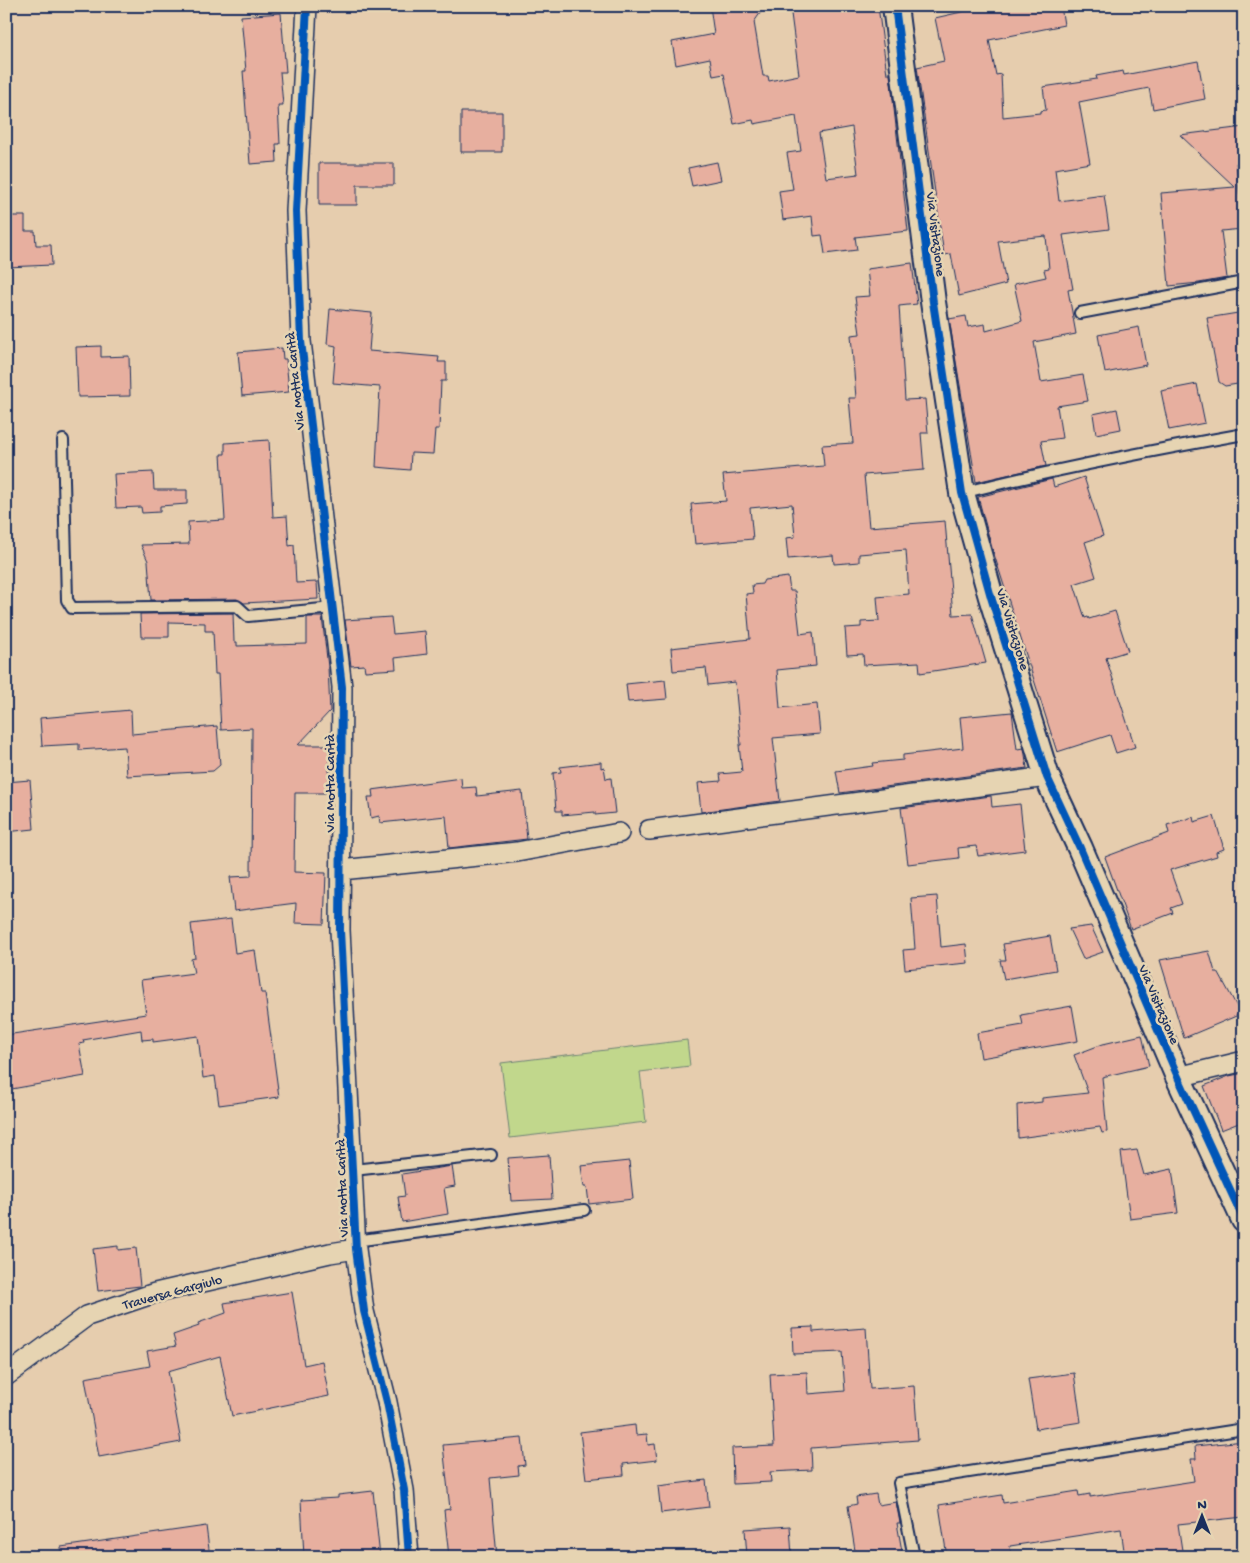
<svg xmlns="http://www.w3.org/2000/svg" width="1250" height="1563" viewBox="0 0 1250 1563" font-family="'Gochi Hand',sans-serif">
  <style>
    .pitch { fill: #c1d78c; stroke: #6e8375 }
    .building { fill: #e7af9f; stroke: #1b2f5e; fill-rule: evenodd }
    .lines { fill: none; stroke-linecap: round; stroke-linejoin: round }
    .service-casing { stroke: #1b2f5e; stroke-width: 14 }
    .minor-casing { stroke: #1b2f5e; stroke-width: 22 }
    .tertiary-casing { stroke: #1b2f5e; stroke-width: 28 }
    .service { stroke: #e6d4b2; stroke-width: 10 }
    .minor { stroke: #e6d4b2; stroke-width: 19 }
    .tertiary { stroke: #e6d4b2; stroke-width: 24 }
    .cycleway-casing { stroke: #e6d4b2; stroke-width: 11 }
    .cycleway { stroke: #0057b8; stroke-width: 8 }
    .labels { text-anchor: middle; stroke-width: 5; stroke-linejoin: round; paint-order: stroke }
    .street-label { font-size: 14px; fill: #1b2f5e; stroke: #e6d4b2 }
  </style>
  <rect width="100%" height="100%" fill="#e6cdae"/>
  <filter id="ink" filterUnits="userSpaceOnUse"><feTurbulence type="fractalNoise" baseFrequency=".02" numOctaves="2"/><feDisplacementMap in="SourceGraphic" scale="10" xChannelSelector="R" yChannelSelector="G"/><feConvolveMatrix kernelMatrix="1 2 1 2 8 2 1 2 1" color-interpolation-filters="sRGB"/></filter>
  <g filter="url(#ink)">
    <!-- pitch -->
    <path class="pitch" d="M687 1040 690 1066 640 1072 646 1122 510 1138 501 1063Z"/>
    <!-- building -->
    <path class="building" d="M710 6H765L754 22 763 76H768L769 81 799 75 790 6H878L887 74H890L908 231 855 237 857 250 825 254 822 235 814 236 812 216 783 220 779 191 793 189 787 153 801 151 796 116 754 124 753 120 734 124 724 74 713 76 710 58 676 65 672 42 714 34ZM852 127 858 174 826 178 819 133Z
      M988 6H1061L1064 25 989 40 996 75 1001 74 1003 117 1040 113V111L1046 110 1043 87 1097 79 1096 76 1123 71 1124 75 1198 61 1205 99 1153 109 1149 88 1079 102 1090 163 1055 169 1059 201 1104 195 1109 229 1063 235 1073 289 1068 290 1076 334 1034 342 1041 382 1083 375 1088 401 1057 406 1062 438 1041 441 1046 466 976 482 949 319 966 316 968 327 985 324 986 331 1022 321 1014 284 1046 277 1044 270 1049 269 1046 236 998 241 1006 284 959 296 951 254 944 255 917 67 944 61 935 18Z
      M281 13 286 72H280L283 105H278L280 144H276L277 162 250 164 243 71H246L241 16Z
      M461 112H502V152H461Z
      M1244 127V162L1236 163 1243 229 1221 231 1227 278 1199 283 1169 286 1161 193 1235 187 1180 135Z
      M717 162 721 180 692 186 688 168Z
      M319 163H394V185H357V205H319Z
      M7 216H25V231H35L36 245H51L52 265 6 267Z
      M912 263 917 304 899 306 905 400 925 399 928 433H921L924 470 864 475 869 527 945 521 953 615 972 614 986 663 920 673 919 662 864 665 863 654 847 655 845 628 861 627V622L879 621 877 597 909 594 906 550 859 554V562L834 564 833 555 788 559 786 538 795 537 792 504 750 508 753 539 695 544 691 504 726 501 723 475 824 466 822 445 853 443 849 398H856L851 335 860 334 855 297 870 296 867 269Z
      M330 309 372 313 369 351 439 357 438 362H446V381H441L439 429H435L433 454 411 453 410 470 376 467 380 387 333 383 336 346 327 344Z
      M1238 313 1244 345V383L1225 386 1219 382 1207 318Z
      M1139 327 1146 365 1105 373 1098 335Z
      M101 346V357L129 356 130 396 78 397 76 347Z
      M282 348 283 359H286L289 392 242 396 238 352Z
      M1197 384 1205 423 1169 430 1161 391Z
      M1117 409 1121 429 1096 434 1093 414Z
      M269 440 273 517 287 516 289 546 294 545 296 583 317 582 318 599 244 603 237 599 151 600 148 561 141 545 189 544 188 522 225 520 221 454H225V443Z
      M153 472 154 490H187V504L160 506V512L142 513 141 507 116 508 114 474Z
      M1084 477 1103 536 1085 542 1096 577 1074 584 1085 618 1088 617 1089 619 1115 611 1128 651 1106 658 1135 747 1116 753 1110 735 1057 752 992 548 978 497 1052 479 1054 487Z
      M788 577 790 591H795L800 634 813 632 816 666 777 670 780 708 817 704 820 734 773 738 780 801 701 812 698 783 721 781 720 774 742 772 739 745H741L735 682 708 685 706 668 673 671 671 648 750 639 746 594 753 593 752 585 762 584 764 580Z
      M233 613 234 642H237V646L307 644V617H322L328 667 330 711 298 745H329V793H295L294 872 326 873 324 924 295 923 296 903 234 911 230 877 251 876 252 728 221 730 218 674H215L213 631H205V623L169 622V637H141L140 614Z
      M391 617 393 634 425 631 427 654 395 658 396 669 365 671 364 665 351 666 345 620Z
      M665 680 667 699 628 702 626 684Z
      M131 710 132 734 217 726 220 765 213 771 127 776 125 747 79 750V744L42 746 40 718Z
      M1012 712 1017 749 1024 748 1027 768 840 793 836 771 873 766 872 763 903 760V755L963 748 960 717Z
      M601 762V768L604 767 606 779 611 778 615 813 595 815V812L562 815V811H556L553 773 561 772 560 767Z
      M461 778 462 788 476 787 477 796 522 791 527 839 449 848 446 816 380 823 379 816 371 818 368 797H373L372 790Z
      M30 780 34 829 6 832V782Z
      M991 796 992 807 1020 804 1025 850 978 856 976 846 958 848 959 858 908 864 901 808Z
      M1214 816 1224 849 1216 852 1217 856 1170 870 1182 904 1171 908 1173 913 1131 929 1105 857 1169 833 1167 825 1193 817 1194 822Z
      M937 896 941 947 966 944 968 963 905 969 903 950 915 949 911 898Z
      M231 919 235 953 255 950 261 993H265L279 1097 219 1105 215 1076 203 1078 198 1036 153 1042V1039L142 1040 141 1030 83 1040 84 1043 79 1044 85 1076 6 1090V1035L146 1014 141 980 194 973 191 959 195 958 191 924Z
      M1091 926 1103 952 1083 959 1069 929Z
      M1050 936 1056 970 1004 979 1000 960H1006L1003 944Z
      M1209 951 1215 972H1218L1241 1014 1184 1038 1160 960Z
      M1072 1006 1078 1041 981 1058 977 1033 1023 1025 1021 1015Z
      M1142 1035 1149 1066 1102 1077 1107 1132 1102 1133 1100 1127 1018 1138 1017 1105 1042 1102V1098L1088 1093 1074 1055 1103 1044Z
      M1244 1073V1121L1221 1130 1204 1086 1229 1076Z
      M1137 1150 1144 1175 1172 1169 1178 1213 1130 1219 1121 1152Z
      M549 1155 552 1199 511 1201 508 1158Z
      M629 1161 633 1199 589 1204 587 1187H584L581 1166Z
      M452 1166 455 1186 444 1188 448 1214 402 1222 398 1197 405 1196 402 1174Z
      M118 1246V1250L136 1248 140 1286 98 1291 93 1249Z
      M292 1292 304 1365 322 1361 329 1396 232 1416 220 1356 168 1371 181 1442 99 1457 85 1378 150 1366 147 1351 176 1346 173 1335 199 1326 198 1323 226 1313 224 1303Z
      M813 1327V1332L866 1328 870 1389 914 1386 918 1440 811 1448 812 1470 770 1472 771 1482 733 1484 732 1448 774 1446 770 1374 807 1372 808 1394 845 1391 842 1352 793 1354 792 1328Z
      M1074 1373 1081 1422 1036 1429 1028 1379Z
      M635 1425 636 1435 647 1434 648 1445 655 1444 657 1460 623 1464 624 1475 586 1479 580 1432Z
      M522 1438 525 1465 518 1466 519 1475 490 1478 497 1557H449L444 1510 450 1509 443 1445Z
      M1244 1441V1517L1178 1524 1183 1557H1125L1121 1529 1010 1546 1011 1557H947L939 1505 1002 1495 1003 1503 1078 1491 1079 1496 1090 1494V1497L1194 1481 1191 1459H1196L1195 1446Z
      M706 1480 709 1507 661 1513 658 1486Z
      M373 1491 380 1557H304L301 1500 338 1498V1495Z
      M876 1494 878 1505 896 1502 900 1523H897L903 1557H856L848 1506 857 1504 856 1497Z
      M206 1526 210 1557H62L61 1547Z
      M790 1526 792 1557H747L745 1529Z"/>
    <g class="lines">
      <!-- service casing -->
      <g class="service-casing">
        <path id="service" d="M1080 313 1244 282
          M63 440 67 600 72 608 237 606 248 616 333 608
          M962 493C1055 469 1149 451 1244 434
          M353 1170 491 1155
          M355 1241 584 1210
          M914 1557 899 1483 1244 1429"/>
      </g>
      <!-- minor casing -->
      <g class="minor-casing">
        <path id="minor" d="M307 6 296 211 301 341 342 687 340 930 356 1249 364 1311 387 1402 404 1490 409 1557
          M649 830 1047 777
          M341 870 517 852 619 833
          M1178 1077 1244 1061
          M6 1376 87 1316 155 1293 330 1253 356 1249"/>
      </g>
      <!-- tertiary casing -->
      <g class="tertiary-casing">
        <path id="tertiary" d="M895 6 933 302 962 493 991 597 1047 777 1080 848 1178 1077 1244 1220"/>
      </g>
      <!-- service -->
      <use href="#service" class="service"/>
      <!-- minor -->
      <use href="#minor" class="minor"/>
      <!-- tertiary -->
      <use href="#tertiary" class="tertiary"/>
      <!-- cycleway casing -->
      <g class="cycleway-casing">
        <path id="cycleway" d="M307 6 296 211 301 341 342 687 340 930 356 1249 364 1311 387 1402 404 1490 409 1557
          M895 6 933 302 962 493 991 597 1047 777 1080 848 1178 1077 1244 1220"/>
      </g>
      <!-- cycleway -->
      <use href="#cycleway" class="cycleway"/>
    </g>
  </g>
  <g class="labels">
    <!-- street labels -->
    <g class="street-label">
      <text transform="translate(937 234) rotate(83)" y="5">Via Visitazione</text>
      <text transform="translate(294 381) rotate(-96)" y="5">Via Motta Carità</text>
      <text transform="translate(1014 629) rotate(73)" y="5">Via Visitazione</text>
      <text transform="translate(329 783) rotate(-90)" y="5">Via Motta Carità</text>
      <text transform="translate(1160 1004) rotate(67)" y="5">Via Visitazione</text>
      <text transform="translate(341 1188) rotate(-92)" y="5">Via Motta Carità</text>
      <text transform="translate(172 1291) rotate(-15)" y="5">Traversa Gargiulo</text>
    </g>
  </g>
  <!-- margin -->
  <rect width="1250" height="1563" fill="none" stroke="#e6d4b2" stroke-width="25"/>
  <rect x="12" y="12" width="1225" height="1538" fill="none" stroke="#1b2f5e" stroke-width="2" filter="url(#ink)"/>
  <!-- north arrow -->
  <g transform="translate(1202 1516)" stroke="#e6d4b2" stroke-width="4" paint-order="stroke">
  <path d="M0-4L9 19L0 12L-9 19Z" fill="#1b2f5e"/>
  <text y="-8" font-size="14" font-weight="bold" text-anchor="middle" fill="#1b2f5e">N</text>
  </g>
</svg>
